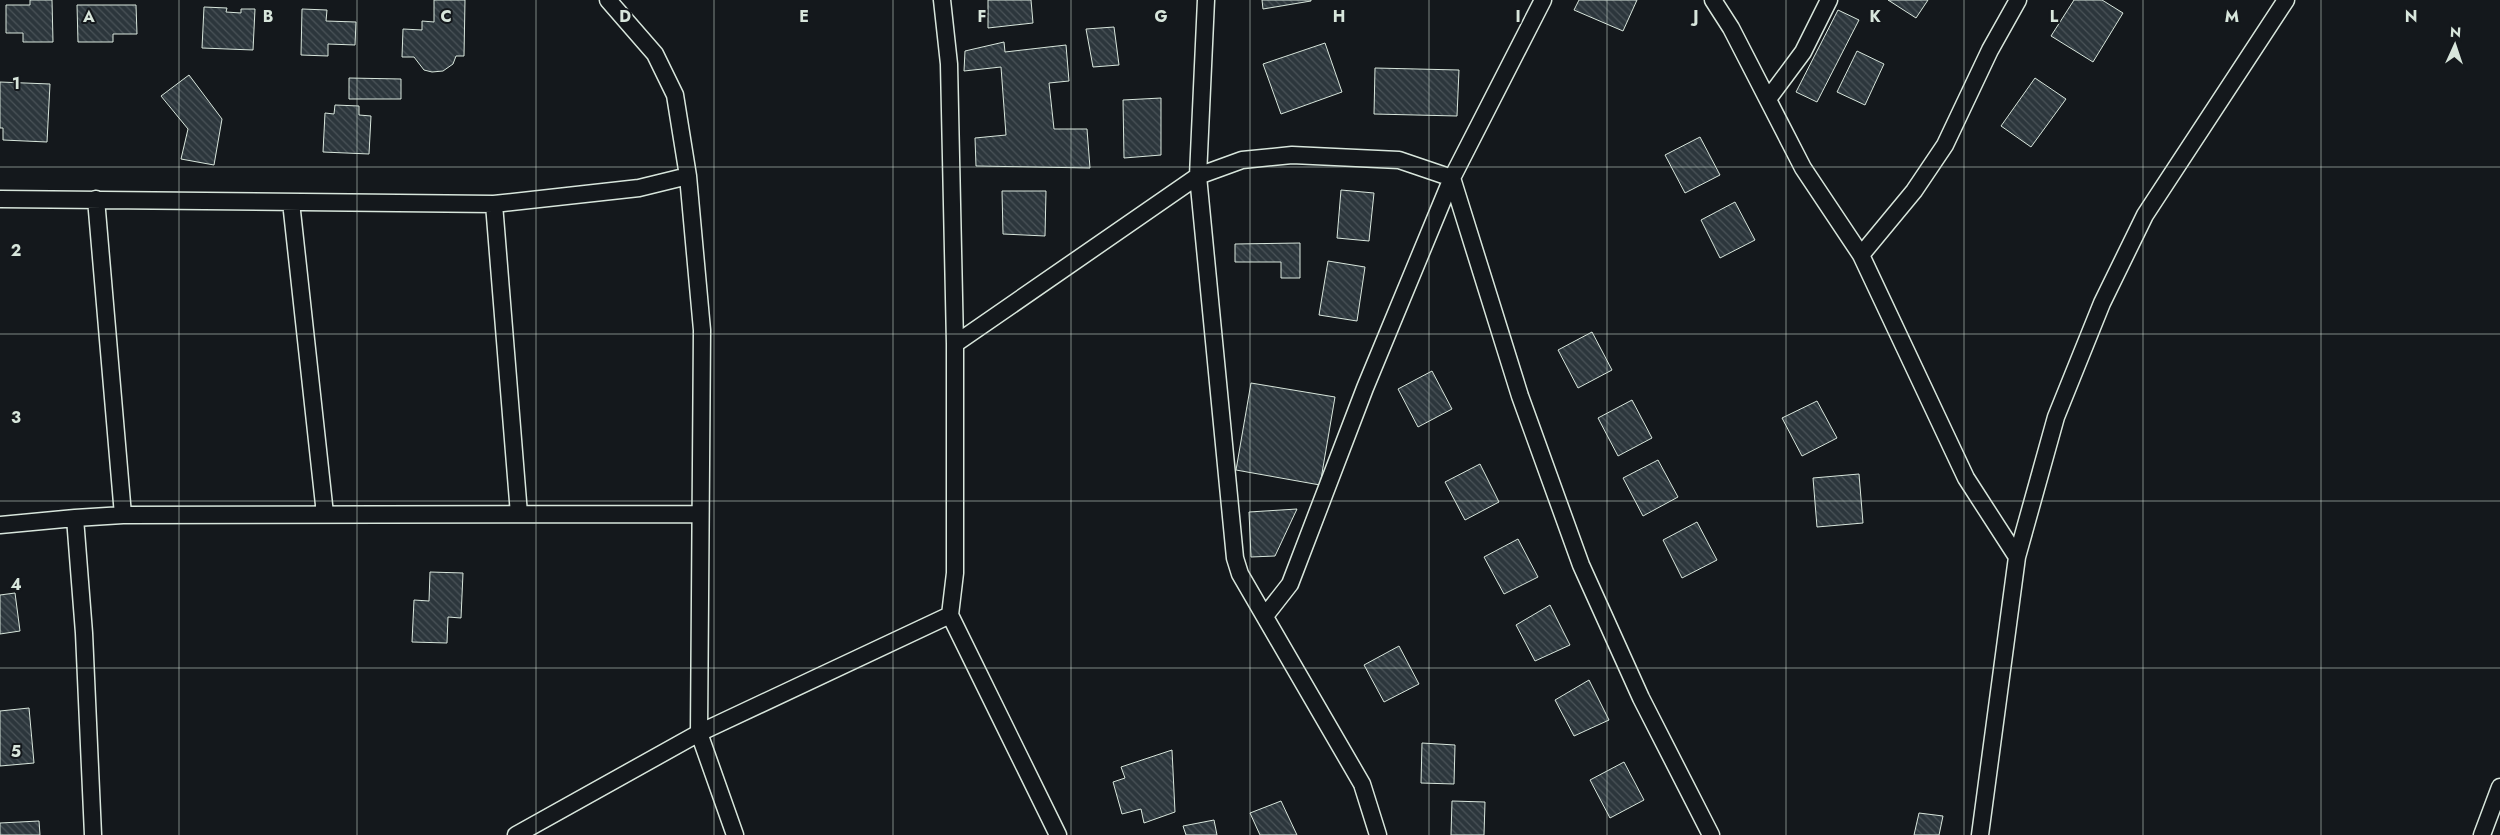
<svg xmlns="http://www.w3.org/2000/svg" width="2500" height="835" viewBox="0 0 2500 835" font-family="Jost,sans-serif">
  <style>
    .building { fill: url(#building-back-hatch); stroke: #d8e6dc }
    .lines { fill: none; stroke-linecap: round; stroke-linejoin: round }
    .street-casing { stroke: #d8e6dc; stroke-width: 19 }
    .street { stroke: #14181c; stroke-width: 16 }
    .grid { fill: none; stroke: #d8e6dc; stroke-width: 1; stroke-opacity: 0.55 }
    .grid-label { font-size: 16px; text-anchor: middle; font-weight: bold; fill: #d8e6dc; stroke: #14181c; stroke-width: 4; stroke-linejoin: round; paint-order: stroke }
  </style>
  <defs>
    <pattern id="building-back-hatch" width="6" height="6" patternUnits="userSpaceOnUse" patternTransform="scale(1.25)"><rect width="6" height="6" fill="#2c363c"/><path d="M-1 5l2 2M0 0l6 6M5-1l2 2" fill="none" stroke="#4a5358"/></pattern>
  </defs>
  <rect width="100%" height="100%" fill="#14181c"/>
  <!-- building -->
  <path class="building" d="M30 0H52L53 42H23V33H6V5H30Z
    M434 0H465L464 56H456L453 64 443 71 432 72 424 70 414 57H402L403 29 422 30V21L434 22Z
    M988 0H1031L1033 23 988 28Z
    M1262 0H1311V1L1263 9Z
    M1579 0H1637L1623 31 1574 10Z
    M1888 0H1928L1916 18Z
    M2074 0H2102L2123 13 2093 62 2051 36Z
    M77 5H136L137 34H113V42H78Z
    M204 7 227 8 226 12 241 13V9H255L253 50 202 48Z
    M302 9 327 10 326 21 356 22 355 45 328 44V56L301 55Z
    M1838 10 1859 20 1817 102 1796 92Z
    M1114 27 1119 65 1093 67 1086 29Z
    M1004 42 1005 52 1066 45 1069 81 1049 83 1054 129H1087L1090 168 976 166 975 138 1006 135 1001 67 964 71 965 51Z
    M1325 43 1342 92 1281 114 1263 64Z
    M1857 51 1884 64 1865 105 1837 92Z
    M1375 68 1459 70 1457 116 1374 114Z
    M189 75 222 119 214 165 181 159 188 129 161 96Z
    M349 78 401 79V99H349Z
    M2035 78 2066 99 2031 147 2001 126Z
    M0 82 50 84 47 142 3 140V128H0Z
    M1161 98V155L1124 158 1123 100Z
    M335 105 359 106V115L371 116 369 154 323 152 325 113 334 114Z
    M1700 137 1720 175 1685 193 1665 155Z
    M1341 190 1374 193 1369 241 1337 238Z
    M1002 191H1046L1045 236 1003 234Z
    M1735 202 1755 240 1720 258 1701 220Z
    M1300 243V278H1281V262H1235V244Z
    M1328 261 1365 267 1357 321 1319 315Z
    M1592 332 1612 370 1578 388 1558 350Z
    M1432 371 1452 409 1418 427 1398 389Z
    M1251 383 1335 397 1320 485 1236 470Z
    M1632 400 1652 438 1618 456 1598 418Z
    M1817 401 1837 438 1802 456 1782 418Z
    M1658 460 1678 497 1643 516 1623 478Z
    M1480 464 1499 502 1465 520 1445 482Z
    M1859 474 1863 523 1817 527 1813 478Z
    M1297 509 1275 556 1251 557 1249 512Z
    M1697 522 1717 560 1682 578 1663 540Z
    M1518 539 1538 577 1504 594 1484 557Z
    M430 572 463 573 461 618 448 617 447 643 412 642 414 600 429 601Z
    M15 593 20 631 0 634V595Z
    M1550 605 1570 645 1535 661 1516 625Z
    M1399 646 1419 684 1384 702 1364 665Z
    M1589 680 1609 720 1574 736 1555 700Z
    M29 708 34 763 0 766V711Z
    M1422 743 1455 745 1454 784 1421 783Z
    M1172 750 1175 812 1144 823 1141 809 1122 814 1113 782 1125 778 1121 767Z
    M1624 762 1644 800 1610 818 1590 780Z
    M1281 801 1297 835H1260L1250 813Z
    M1452 801 1485 802 1484 835H1451Z
    M1919 813 1943 816 1939 835H1914Z
    M1214 820 1217 835H1186L1183 826Z
    M39 821 40 835H0V823Z"/>
  <g class="lines">
    <!-- street casing -->
    <g class="street-casing">
      <path id="street" d="M608 0 655 54 675 95 688 176 702 330 699 733 735 835
        M1206 0 1198 176 1235 558 1240 574 1362 784 1378 835
        M1713 0 1731 28 1803 168 1861 255 1966 478 2017 557
        M1768 99 1803 52 1829 0
        M0 199 494 204 639 188 688 176
        M96 199 123 515
        M291 202 325 514
        M494 204 519 514
        M1861 255 1914 191 1945 145 1990 50 2018 0
        M955 344 1198 176 1242 160 1292 155 1399 160 1452 178 1520 396 1581 565 1641 698 1711 835
        M75 518 123 515 700 514
        M0 525 75 518 84 633 93 835
        M950 615 1058 835
        M1265 616 1290 584 1365 388 1452 178 1543 0
        M516 835 699 733 950 615 955 573V344L949 64 942 0
        M1980 835 2017 557 2056 417 2102 303 2145 215 2286 0
        M2482 835 2500 787"/>
    </g>
    <!-- street -->
    <use href="#street" class="street"/>
  </g>
  <!-- grid -->
  <path class="grid" d="M179 0V835M357 0V835M536 0V835M714 0V835M893 0V835M1071 0V835M1250 0V835M1429 0V835M1607 0V835M1786 0V835M1964 0V835M2143 0V835M2321 0V835M0 167H2500M0 334H2500M0 501H2500M0 668H2500"/>
  <g class="grid-label">
    <text x="89" y="22">A</text>
    <text x="268" y="22">B</text>
    <text x="446" y="22">C</text>
    <text x="625" y="22">D</text>
    <text x="804" y="22">E</text>
    <text x="982" y="22">F</text>
    <text x="1161" y="22">G</text>
    <text x="1339" y="22">H</text>
    <text x="1518" y="22">I</text>
    <text x="1696" y="22">J</text>
    <text x="1875" y="22">K</text>
    <text x="2054" y="22">L</text>
    <text x="2232" y="22">M</text>
    <text x="2411" y="22">N</text>
    <text x="16" y="89">1</text>
    <text x="16" y="256">2</text>
    <text x="16" y="423">3</text>
    <text x="16" y="590">4</text>
    <text x="16" y="757">5</text>
  </g>
  <!-- north arrow -->
  <g transform="translate(2455 45) rotate(3)" stroke="#14181c" stroke-width="4" paint-order="stroke">
  <path d="M0-4L9 19L0 12L-9 19Z" fill="#d8e6dc"/>
  <text y="-8" font-size="14" font-weight="bold" text-anchor="middle" fill="#d8e6dc">N</text>
  </g>
</svg>
